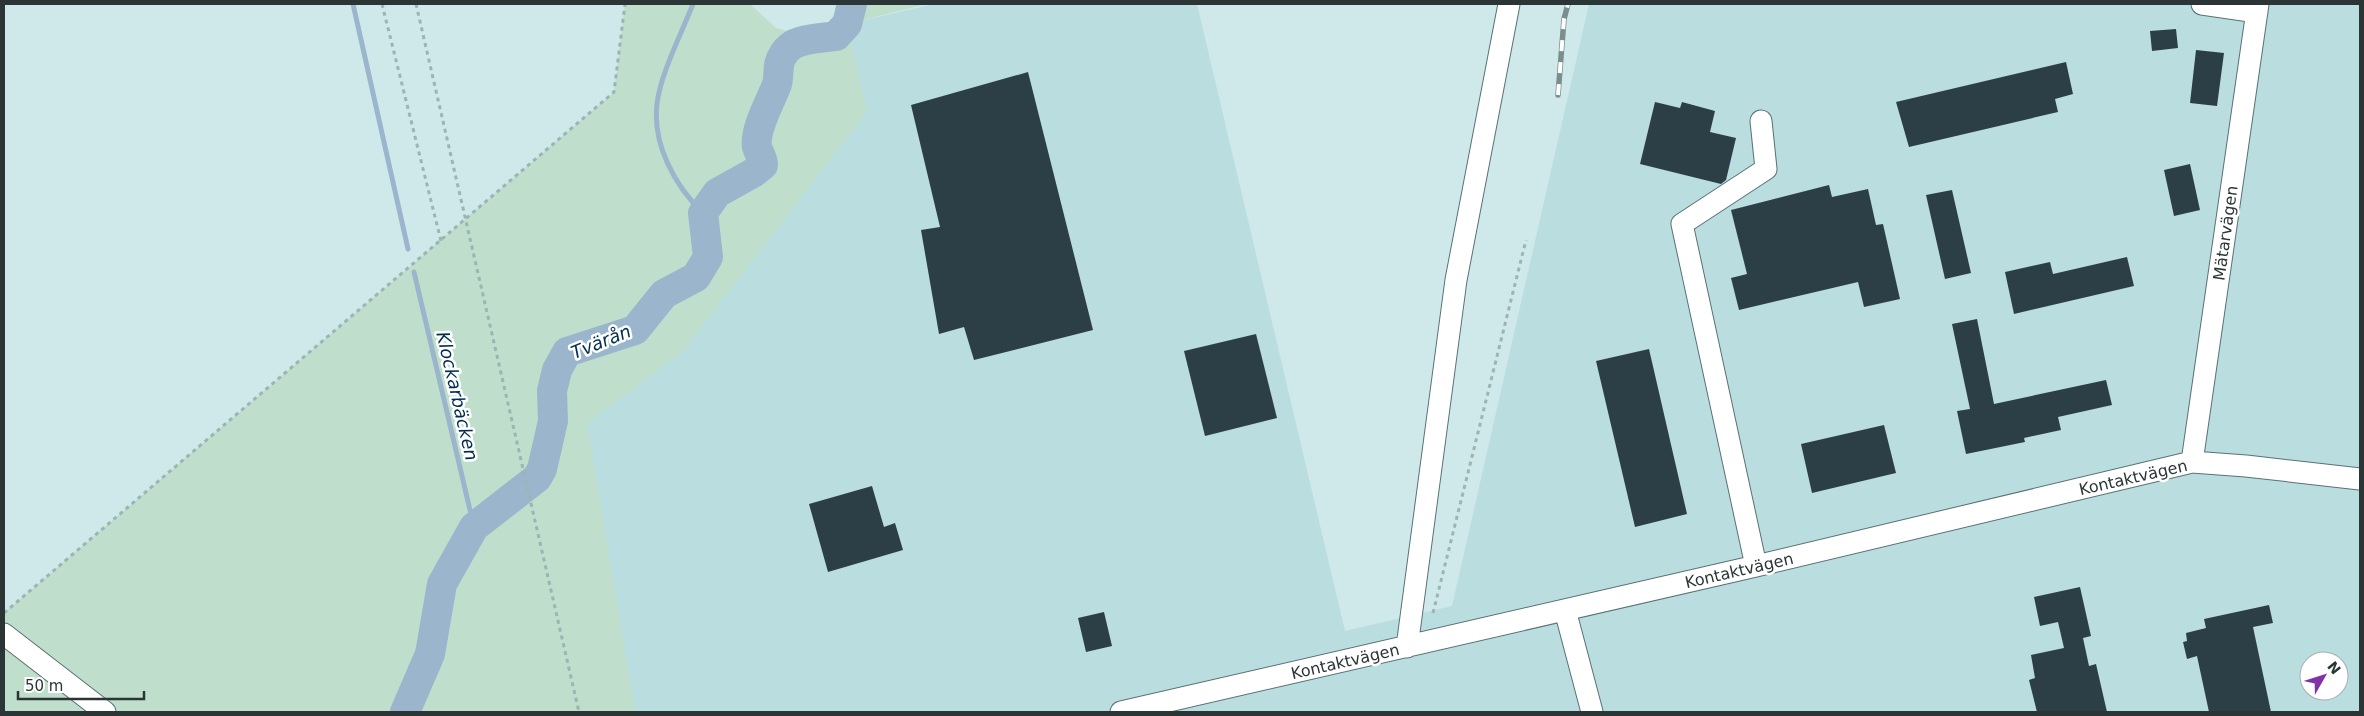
<svg xmlns="http://www.w3.org/2000/svg" width="2364" height="716" viewBox="0 0 2364 716" font-family="'DejaVu Sans',sans-serif">
  <style>
    .built { fill: #badde0; fill-rule: evenodd }
    .green { fill: #bfdfcc }
    .lines { fill: none; stroke-linecap: round; stroke-linejoin: round }
    .stream { stroke: #9bb5cd; stroke-width: 5 }
    .river { stroke: #9bb5cd; stroke-width: 30 }
    .building { fill: #2c3f46 }
    .minor-casing { stroke: #5a7174; stroke-width: 23 }
    .path { stroke: #9db3b4; stroke-width: 3; stroke-dasharray: 4 4; stroke-linecap: butt }
    .minor { stroke: #fff; stroke-width: 21 }
    .rail-casing { stroke: #7b8d8f; stroke-width: 5.5 }
    .rail { stroke: #fff; stroke-width: 4; stroke-dasharray: 11; stroke-linecap: butt }
    .labels { text-anchor: middle; stroke-width: 5; stroke-linejoin: round; paint-order: stroke }
    .street-label { font-size: 16px; fill: #2b3536; stroke: #fff }
    .water-label { font-size: 18px; font-style: italic; fill: #012d4e; stroke: #fff }
  </style>
  <rect width="100%" height="100%" fill="#cfe9eb"/>
  <!-- built -->
  <path class="built" d="M934 4H1197L1345 631 1452 606 1589 4H2360V712H634L586 424 847 24ZM2309 661H2339V691H2309Z"/>
  <!-- green -->
  <path class="green" d="M625 4H750L776 28 814 38 836 36 847 24 852 4H927L847 24 867 112 683 351 587 424 635 712H4V613L614 92Z"/>
  <g class="lines">
    <!-- stream -->
    <path class="stream" d="M353 4 408 249
      M693 4C682 32 660 75 657 104 652 144 675 186 703 213
      M414 272 474 527"/>
    <!-- river -->
    <path class="river" d="M405 712 430 654 442 584 474 527 537 478 542 469 553 421 552 391 557 370 567 352 635 330 664 294 696 277 708 257 703 213 717 193 753 173 763 165C763 158 759 154 757 147 754 129 771 101 777 84 780 74 776 65 783 55 785 51 791 46 794 44 806 38 823 38 836 36L847 24 852 4"/>
  </g>
  <!-- building -->
  <path class="building" d="M2176 29 2178 48 2152 51 2150 31Z
    M2196 50 2224 53 2217 106 2190 103Z
    M2066 62 2073 94 2055 99 2058 112 1909 147 1896 102Z
    M1028 72 1093 330 974 360 964 327 939 334 921 230 940 227 911 105Z
    M1655 102 1680 108 1682 102 1715 111 1710 132 1736 138 1726 180 1721 184 1640 164Z
    M2190 164 2200 210 2174 216 2164 170Z
    M1829 185 1832 197 1868 189 1876 225 1883 224 1900 299 1864 307 1858 282 1739 310 1731 278 1747 274 1731 210Z
    M1952 190 1971 273 1945 279 1926 195Z
    M2127 257 2134 286 2014 314 2005 272 2050 262 2053 274Z
    M1977 319 1994 404 2106 380 2112 405 2058 417 2061 430 2024 438 2025 442 1966 454 1957 411 1970 409 1952 324Z
    M1256 334 1277 418 1205 436 1184 351Z
    M1649 349 1687 514 1635 527 1596 361Z
    M1884 425 1896 473 1812 493 1801 444Z
    M872 486 884 527 895 523 903 550 828 572 809 504Z
    M2080 587 2091 636 2083 638 2089 666 2096 664 2107 712H2037L2029 680 2035 678 2031 655 2064 648 2058 622 2040 626 2034 597Z
    M2269 605 2273 623 2253 627 2271 712H2209L2197 656 2187 659 2183 642 2187 641 2186 633 2206 628 2204 619Z
    M1104 612 1112 646 1086 652 1078 618Z"/>
  <g class="lines">
    <!-- minor casing -->
    <g class="minor-casing">
      <path id="minor" d="M2202 4 2257 12
        M2192 462 2258 4
        M1756 566 1682 224 1766 169 1761 121
        M1565 610 1592 712
        M4 634 105 712
        M1407 647 1456 280 1509 4
        M1121 712 1756 566 2192 462 2246 466 2360 479"/>
    </g>
    <!-- path -->
    <path class="path" d="M382 4 441 241
      M416 4 579 712
      M4 613 614 92 625 4
      M1433 613 1526 240"/>
    <!-- minor -->
    <use href="#minor" class="minor"/>
    <!-- rail casing -->
    <g class="rail-casing">
      <path id="rail" d="M1558 95 1564 19 1568 4"/>
    </g>
    <!-- rail -->
    <use href="#rail" class="rail"/>
  </g>
  <g class="labels">
    <!-- street labels -->
    <g class="street-label">
      <text transform="translate(2225 233) rotate(-82)" y="6">Mätarvägen</text>
      <text transform="translate(2133 477) rotate(-13)" y="6">Kontaktvägen</text>
      <text transform="translate(1739 570) rotate(-13)" y="6">Kontaktvägen</text>
      <text transform="translate(1345 661) rotate(-13)" y="6">Kontaktvägen</text>
    </g>
    <!-- water labels -->
    <g class="water-label">
      <text transform="translate(601 342) rotate(-22)" y="6">Tvärån</text>
      <text transform="translate(457 396) rotate(77)" y="6">Klockarbäcken</text>
    </g>
  </g>
  <!-- border -->
  <rect width="2364" height="716" fill="none" stroke="#2b3536" stroke-width="10"/>
  <!-- north arrow -->
  <g transform="translate(2324 676) rotate(51)"><circle r="24" fill="#ffffff" stroke="#aaaeaf"/>
  <path d="M0-4L9 19L0 12L-9 19Z" fill="#8133a4"/>
  <text y="-8" font-size="14" font-weight="bold" text-anchor="middle" fill="#2b3536">N</text>
  </g>
  <!-- scale -->
  <path d="M18 691v8h126v-8" fill="none" stroke="#2b3536" stroke-width="2.5"/>
  <text x="25" y="691" font-size="15" fill="#2b3536" stroke="#ffffff" stroke-width="4" paint-order="stroke">50 m</text>
</svg>
